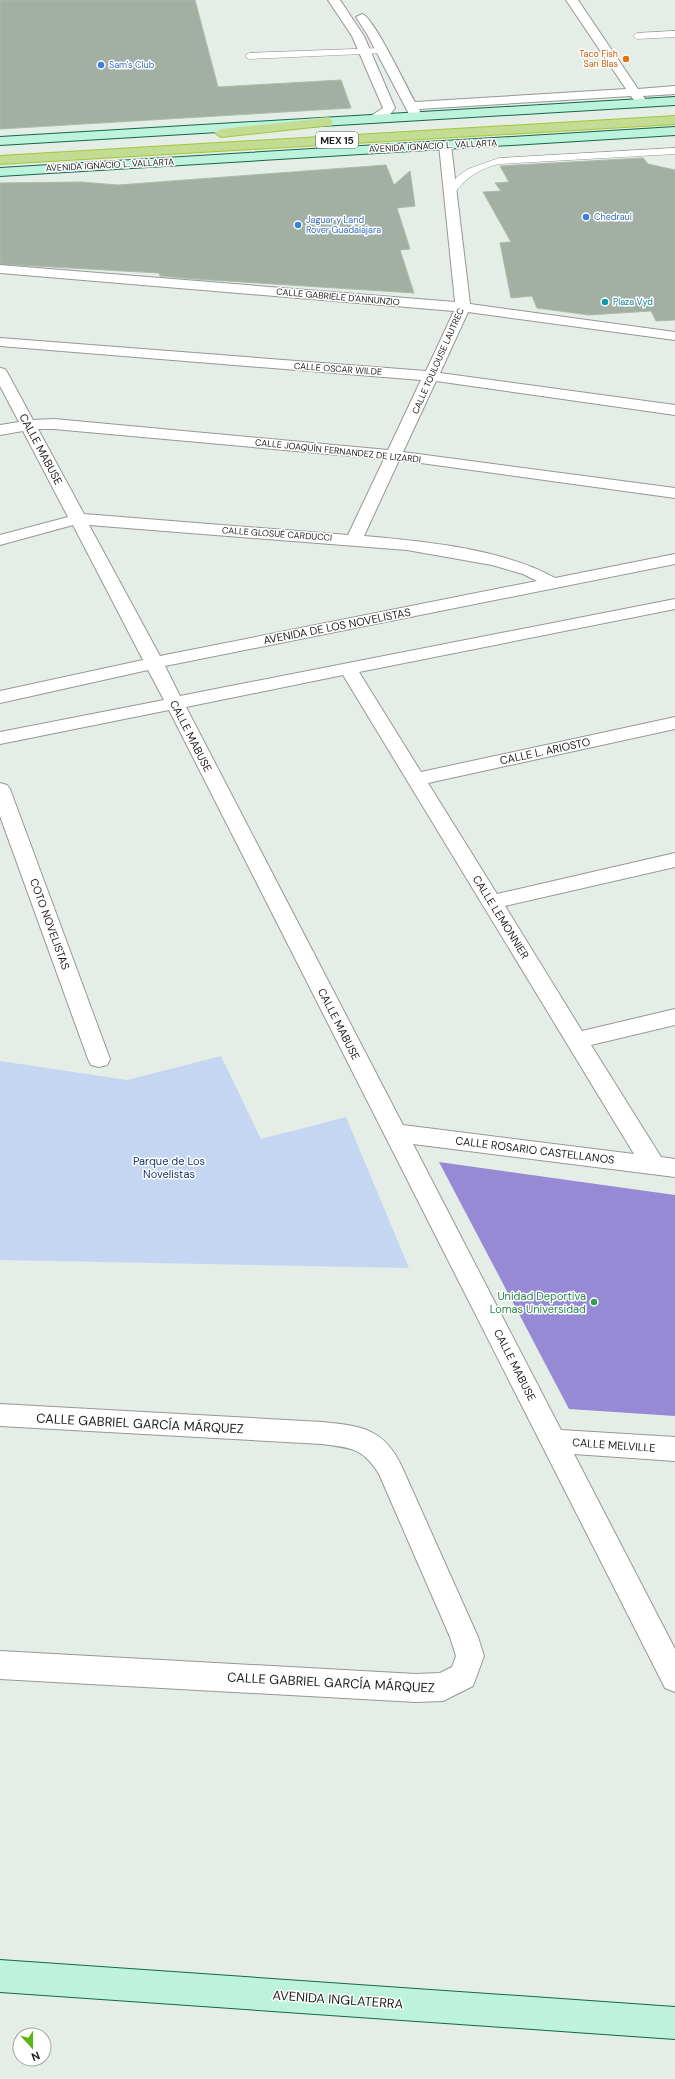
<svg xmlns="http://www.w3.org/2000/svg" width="675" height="2079" viewBox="0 0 675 2079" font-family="'DM Sans',sans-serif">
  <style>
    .park { fill: #c5d6f3 }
    .pitch { fill: #978ad4 }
    .building { fill: #a3afa3; stroke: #a8bda8 }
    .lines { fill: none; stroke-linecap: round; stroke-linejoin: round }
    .lane-casing { stroke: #979797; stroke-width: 1 }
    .street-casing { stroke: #979797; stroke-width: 2 }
    .secondary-casing { stroke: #11684a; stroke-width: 2 }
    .highway-casing { stroke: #a8c537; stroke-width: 2 }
    .lane { fill: #fff; fill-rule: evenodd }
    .street { fill: #fff; fill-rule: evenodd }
    .secondary { fill: #bdf2dd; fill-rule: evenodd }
    .highway { fill: #c2dc94; fill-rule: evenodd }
    .food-dot { fill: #e8710a; stroke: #fff; stroke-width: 1.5 }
    .shop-dot { fill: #3f7fe0; stroke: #fff; stroke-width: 1.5 }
    .culture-dot { fill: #0f9aa8; stroke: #fff; stroke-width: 1.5 }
    .leisure-dot { fill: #2e9e5b; stroke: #fff; stroke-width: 1.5 }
    .labels { text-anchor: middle; stroke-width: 3; stroke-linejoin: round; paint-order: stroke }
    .far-food-label { font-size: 9px; fill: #c56008; stroke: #fff; text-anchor: end }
    .far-shop-label { font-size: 9px; fill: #366cbe; stroke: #fff; text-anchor: start }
    .far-street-label { font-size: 9px; fill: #1d1d1d; stroke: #fff }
    .far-culture-label { font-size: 9px; fill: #0d838f; stroke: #fff; text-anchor: start }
    .shield { fill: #fff; stroke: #616161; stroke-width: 1 }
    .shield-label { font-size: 10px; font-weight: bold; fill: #1d1d1d }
    .street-label { font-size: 11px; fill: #1d1d1d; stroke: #fff }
    .park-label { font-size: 11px; fill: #17376f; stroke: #fff }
    .leisure-label { font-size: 11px; fill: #27864d; stroke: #fff; text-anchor: end }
    .near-street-label { font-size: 13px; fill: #1d1d1d; stroke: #fff }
  </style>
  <rect width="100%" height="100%" fill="#e4ede6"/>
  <!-- park -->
  <path class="park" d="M221 1056 261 1139 346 1117 409 1268 0 1260V1061L127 1080Z"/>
  <!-- pitch -->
  <path class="pitch" d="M439 1162 675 1195V1416L569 1409Z"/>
  <!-- building -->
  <path class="building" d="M0 0H195L218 87 341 80 351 108 0 129Z
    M643 158 648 164 675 170V320L656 321 651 311 589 315 537 308 532 296 511 298 500 243 511 242 483 192 501 191 495 183 509 182 500 166Z
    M386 165 394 185 410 171 415 206 397 208 410 249 400 250 414 293 195 279 160 276 159 273 0 264V183L81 182 118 185Z"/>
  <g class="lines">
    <!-- lane casing -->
    <g class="lane-casing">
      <path id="lane" d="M675 31V37L637 39 633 36 637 33Z
        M382 48 385 49V53L249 59 245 56 249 53Z
        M675 148V154L499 164C479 169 466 177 454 194H446L445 192 457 177 468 169 499 158Z"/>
    </g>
    <!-- street casing -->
    <g class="street-casing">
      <path id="street" d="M328 0H340L364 36 395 108 388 117 372 123 366 119 383 108 352 36Z
        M566 0H578L638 89 675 86V94L643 96 647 102 641 106 637 105 631 96 419 109 422 116 416 120 410 116 367 34 356 17 362 14C373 16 407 88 415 102L626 89Z
        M445 141 451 145 470 304 675 332V340L468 312 440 373 675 405V415L436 381 403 452 675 488V498L399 460 364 536C423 541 504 549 555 578L675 554V564L165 666 180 696 675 599V609L359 672 421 772 675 717V729L428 783 497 894 675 853V867L505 906 582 1031 675 1009V1025L591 1045 661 1157 675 1159V1177L413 1144 561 1430 675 1437V1461L574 1454 675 1649V1692L665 1688 169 710 0 744V732L164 700 148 670 0 703V691L143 660 73 525 0 545V535L68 517 23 431 0 435V425L19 422 0 386V368L5 369 7 372 33 420 54 419 388 450 421 380 0 346V338L426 371 454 311 0 273V265L455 302 439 145ZM38 429H54L384 459 348 535 84 514ZM89 525 407 550 492 565 523 574 537 581 160 656ZM343 675 634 1154 403 1125 186 707Z
        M0 783 7 785 10 789 110 1059 107 1065 99 1067 91 1065 88 1059 0 816Z
        M0 1404 322 1422C361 1426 384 1428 402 1467L478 1637 484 1656 473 1686 443 1701 416 1702 0 1679V1651L416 1674 440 1673 452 1667 456 1656 450 1637 379 1474C362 1447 351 1448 322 1444L0 1426Z"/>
    </g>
    <!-- secondary casing -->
    <g class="secondary-casing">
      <path id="secondary" d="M675 97V105L0 145V137Z
        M675 127V135L0 176V168Z
        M0 1960 675 2007V2039L0 1992Z"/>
    </g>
    <!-- highway casing -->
    <g class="highway-casing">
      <path id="highway" d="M675 116V124L0 164V156Z
        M327 118 331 119 333 122 331 125 221 137 215 133 221 129Z"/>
    </g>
    <!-- lane -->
    <use href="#lane" class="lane"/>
    <!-- street -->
    <use href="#street" class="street"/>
    <!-- secondary -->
    <use href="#secondary" class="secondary"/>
    <!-- highway -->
    <use href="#highway" class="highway"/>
  </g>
  <!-- markers -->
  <circle class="food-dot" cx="626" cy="59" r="4"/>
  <g class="shop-dot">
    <circle cx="101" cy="65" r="4"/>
    <circle cx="586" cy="217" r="4"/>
    <circle cx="298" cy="225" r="4"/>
  </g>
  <circle class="culture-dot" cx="605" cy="302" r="4"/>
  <circle class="leisure-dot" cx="594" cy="1302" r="4"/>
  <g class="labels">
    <!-- far-food labels -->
    <g class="far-food-label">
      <text x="618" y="57">Taco Fish<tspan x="618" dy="10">San Blas</tspan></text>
    </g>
    <!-- far-shop labels -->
    <g class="far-shop-label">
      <text x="109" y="68">Sam's Club</text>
      <text x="594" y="220">Chedraui</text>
      <text x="306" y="223">Jaguar y Land<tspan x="306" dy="10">Rover Guadalajara</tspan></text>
    </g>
    <!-- far-street labels -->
    <g class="far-street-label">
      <text transform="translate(433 146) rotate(-3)" y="3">AVENIDA IGNACIO L. VALLARTA</text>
      <text transform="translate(110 165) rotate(-3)" y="3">AVENIDA IGNACIO L. VALLARTA</text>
      <text transform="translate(338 297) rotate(5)" y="3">CALLE GABRIELE D'ANNUNZIO</text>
      <text transform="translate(438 361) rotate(-66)" y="3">CALLE TOULOUSE LAUTREC</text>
      <text transform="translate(338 369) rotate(4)" y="3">CALLE OSCAR WILDE</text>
      <text transform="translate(338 451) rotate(6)" y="3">CALLE JOAQUÍN FERNANDEZ DE LIZARDI</text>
      <text transform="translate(277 534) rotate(4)" y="3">CALLE GLOSUÉ CARDUCCI</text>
    </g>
    <!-- far-culture labels -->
    <g class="far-culture-label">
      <text x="613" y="305">Plaza Vyd</text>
    </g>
    <!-- shield labels -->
    <rect class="shield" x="316" y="132" width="42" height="16" rx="3"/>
    <g class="shield-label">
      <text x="337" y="144">MEX 15</text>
    </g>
    <!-- street labels -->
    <g class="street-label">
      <text transform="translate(41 449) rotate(62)" y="4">CALLE MABUSE</text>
      <text transform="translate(337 626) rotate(-11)" y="4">AVENIDA DE LOS NOVELISTAS</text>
      <text transform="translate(191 736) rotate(63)" y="4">CALLE MABUSE</text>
      <text transform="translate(545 751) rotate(-12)" y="4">CALLE L. ARIOSTO</text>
      <text transform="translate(501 917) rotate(58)" y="4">CALLE LEMONNIER</text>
      <text transform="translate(50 924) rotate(70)" y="4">COTO NOVELISTAS</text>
      <text transform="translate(339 1024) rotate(63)" y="4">CALLE MABUSE</text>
      <text transform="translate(535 1150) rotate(7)" y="4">CALLE ROSARIO CASTELLANOS</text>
      <text transform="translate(515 1365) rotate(63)" y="4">CALLE MABUSE</text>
      <text transform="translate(614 1445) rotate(4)" y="4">CALLE MELVILLE</text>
    </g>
    <!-- park labels -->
    <g class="park-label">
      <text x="169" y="1165">Parque de Los<tspan x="169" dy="13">Novelistas</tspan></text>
    </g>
    <!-- leisure labels -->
    <g class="leisure-label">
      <text x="586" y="1300">Unidad Deportiva<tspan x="586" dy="13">Lomas Universidad</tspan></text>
    </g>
    <!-- near-street labels -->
    <g class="near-street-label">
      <text transform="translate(140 1423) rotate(3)" y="5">CALLE GABRIEL GARCÍA MÁRQUEZ</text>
      <text transform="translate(331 1682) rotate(3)" y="5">CALLE GABRIEL GARCÍA MÁRQUEZ</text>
      <text transform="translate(338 1999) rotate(4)" y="5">AVENIDA INGLATERRA</text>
    </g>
  </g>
  <!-- north arrow -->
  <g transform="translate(32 2047) rotate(159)"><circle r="19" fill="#ffffff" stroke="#a5a5a5"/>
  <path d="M0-3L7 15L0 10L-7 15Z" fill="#5db516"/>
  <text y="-6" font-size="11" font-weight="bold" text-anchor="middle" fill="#1d1d1d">N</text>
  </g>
</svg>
